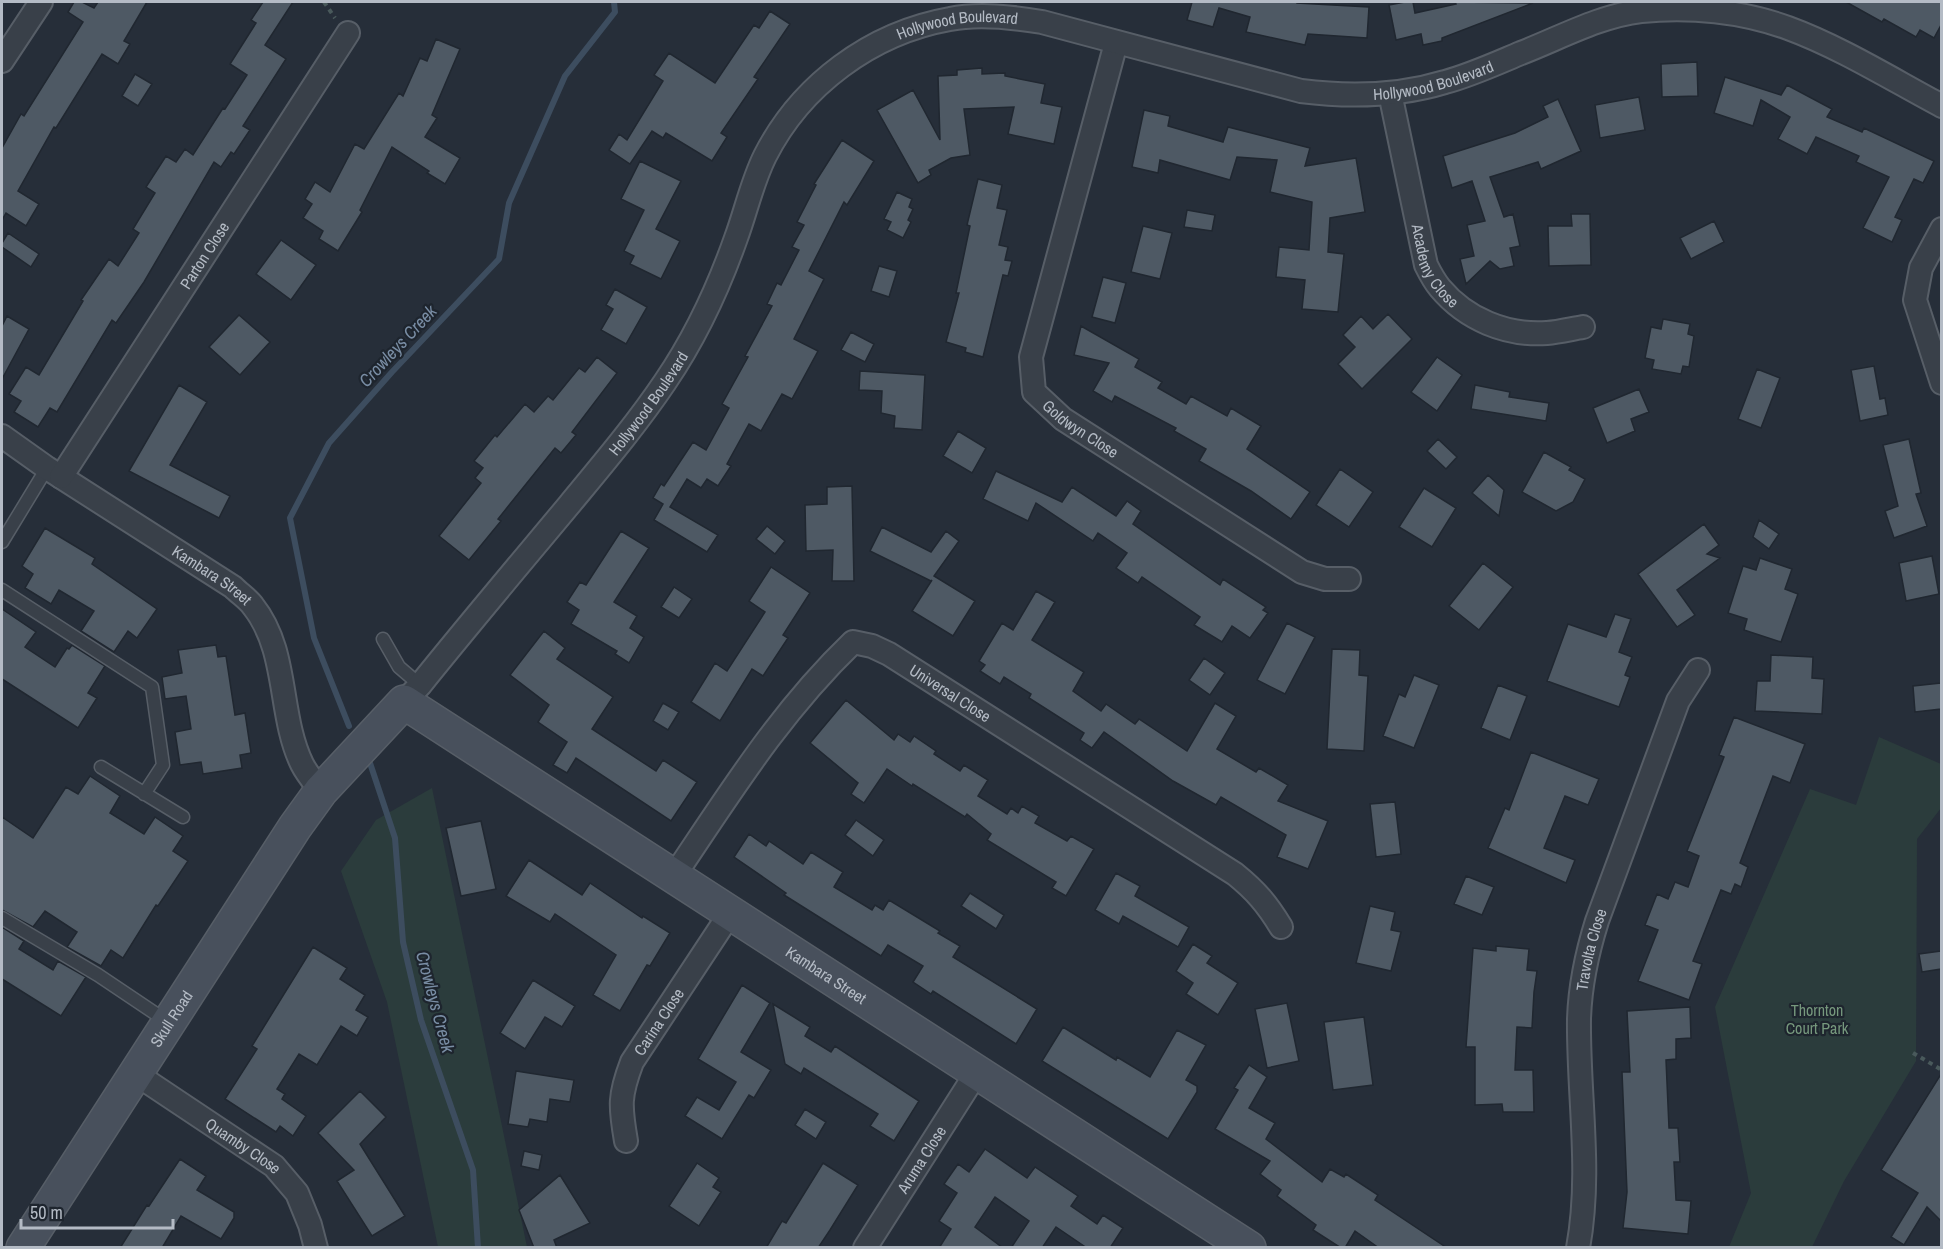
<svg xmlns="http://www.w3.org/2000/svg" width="1943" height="1249" viewBox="0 0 1943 1249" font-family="'Archivo Narrow',sans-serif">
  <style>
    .green { fill: #2b3c3c }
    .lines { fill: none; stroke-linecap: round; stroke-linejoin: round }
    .stream { stroke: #3d4d5f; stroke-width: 6 }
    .building { fill: #4e5964; stroke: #202730; stroke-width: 1.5 }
    .lane-casing { stroke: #575e67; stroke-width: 15 }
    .street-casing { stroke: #575e67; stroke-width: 26 }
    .secondary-casing { stroke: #575e67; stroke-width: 36 }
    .path { stroke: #49595b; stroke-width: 4; stroke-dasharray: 4.5 4.5; stroke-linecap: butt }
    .lane { stroke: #394049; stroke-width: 12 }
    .street { stroke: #394049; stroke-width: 22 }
    .secondary { stroke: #48505c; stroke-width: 33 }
    .labels { text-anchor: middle; stroke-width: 4.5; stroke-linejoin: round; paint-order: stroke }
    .street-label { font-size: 16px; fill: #b4bbc5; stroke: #1e252e }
    .park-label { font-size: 16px; fill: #76987d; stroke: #1e252e }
    .water-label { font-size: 18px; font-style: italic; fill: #798da4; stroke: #1e252e }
  </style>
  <rect width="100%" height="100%" fill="#262e39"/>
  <!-- green -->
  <path class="green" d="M1879 737 1941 764V808L1917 839 1916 1061 1844 1181 1812 1247H1729L1751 1193 1715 1007 1810 789 1856 805Z
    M432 788 527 1247H438L387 1002 341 871 376 820Z"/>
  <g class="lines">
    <!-- stream -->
    <path class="stream" d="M349 726 314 638 290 518 329 443 392 372 499 259 509 203 565 76 615 12 614 2
      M370 763 395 838 403 942 421 1020 473 1170 478 1248"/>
  </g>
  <!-- building -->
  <path class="building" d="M74 2H82L94 8 98 2H147L124 41 130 44 118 64 102 54 56 128 54 127 18 191 39 204 26 226 6 213 2 220V148L21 114 24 116 83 22 68 12Z
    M263 2H293L265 45 286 59 243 126 250 130 234 154 231 152 221 167 214 162 144 282 116 323 112 320 57 412 50 408 38 427 14 412 21 401 9 394 26 367 39 375 83 301 81 300 109 259 118 266 139 233 133 229 155 193 146 187 166 156 176 162 185 149 193 155 223 108 225 109 247 75 230 64 256 23 251 20Z
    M1192 2H1297V3L1369 7 1367 38 1308 34 1305 45 1246 32 1250 17 1219 8 1213 27 1187 20Z
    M1405 2H1413L1415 13 1456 4 1455 2 1533 3 1442 38V41L1423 45 1421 34 1396 40 1389 5Z
    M1846 2H1941V25L1934 38 1920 30 1916 37 1884 19 1882 22Z
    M770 11 790 24 754 77 758 79 721 133 727 137 712 161 666 133 663 138 652 131 630 164 609 150 619 134 627 140 663 81 654 75 669 53 715 83 754 25 759 28Z
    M436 39 460 49 432 115 437 118 425 137 460 158 445 184 427 173 429 171 392 147 360 210 362 212 338 251 319 239 323 231 303 218 312 204 305 199 315 182 330 192 355 144 364 149 399 93 403 96 420 58 427 61Z
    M1697 62 1698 96 1662 97 1661 64Z
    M982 68V74L1005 73V76L1045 84 1041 103 1062 107 1054 144 1008 134 1014 107 964 109 970 155 951 158 929 170 931 175 918 183 877 110 913 90 940 140 938 76 957 75V70Z
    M135 74 152 84 138 106 122 96Z
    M1725 77 1781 95 1787 85 1832 109 1827 117 1862 132 1864 128 1934 161 1923 183 1914 179 1895 217 1902 220 1892 242 1863 228 1889 177 1856 162 1859 156 1816 137 1807 154 1778 139 1790 117 1761 100 1753 126 1714 113Z
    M1639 97 1645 130 1600 138 1595 105Z
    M1558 99 1581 151 1541 169 1538 162 1490 177 1504 217 1513 214 1520 246 1510 248 1514 266 1500 269 1490 261 1466 284 1460 259 1474 256 1467 225 1485 221 1472 181 1452 188 1443 156 1515 133 1548 117 1543 106Z
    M1144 110 1170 116 1168 126 1223 142 1228 127 1310 148 1305 166 1356 158 1365 212 1330 218 1328 252 1344 254 1338 312 1302 309 1305 280 1276 277 1279 247 1309 250 1312 202 1270 192 1277 160 1237 157 1230 180 1160 160 1158 173 1132 167Z
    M842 140 874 161 847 205 844 202 809 271 824 279 794 339 818 351 792 399 782 394 761 431 749 424 727 464 731 466 718 486 707 479 701 488 687 479 670 507 718 535 707 552 654 520 663 504 653 498 661 484 664 486 693 442 706 450 729 408 722 404 748 357 745 356 772 306 767 304 777 283 781 285 799 250 792 247 804 225 797 222 816 185 814 184Z
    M640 161 681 181 656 229 680 241 661 279 630 264 634 256 624 251 644 210 621 199Z
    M978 179 1002 185 997 208 1007 210 999 245 1008 247 1005 260 1012 261 1008 276 1003 275 983 357 965 352 966 348 946 342 959 293H956L970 226 967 225Z
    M897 192 912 199 909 207 913 209 908 220 911 222 903 238 887 230 891 222 884 219Z
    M1187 210 1215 215 1212 231 1184 227Z
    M1571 214H1590L1591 265 1549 266 1548 226H1572Z
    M1714 221 1724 242 1691 259 1680 238Z
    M1143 226 1172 233 1160 279 1131 272Z
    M8 233 39 254 31 267 2 247V243Z
    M281 240 316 265 291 300 256 274Z
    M879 266 897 271 889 297 871 291Z
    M1103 277 1126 283 1115 323 1092 317Z
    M615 289 647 307 626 344 601 330 613 309 606 305Z
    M1388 314 1412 339 1362 389 1338 364 1355 347 1343 335 1361 316 1373 329Z
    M239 315 270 342 240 375 209 347Z
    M7 316 29 329 2 379V326Z
    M1663 319 1690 324 1688 334 1694 336 1689 367 1683 366 1681 374 1652 369 1654 360 1645 358 1651 327 1661 329Z
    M1081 326 1139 359 1135 367 1162 382 1158 388 1186 404 1191 396 1227 416 1231 408 1261 426 1247 449 1310 492 1291 519 1251 491 1199 461 1206 449 1174 431 1176 428 1115 396 1112 402 1093 391 1109 363 1074 355Z
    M851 332 874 344 865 362 841 350Z
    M597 357 617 373 572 432 576 435 561 453 555 448 498 519 501 521 469 560 439 536 481 483 475 478 483 468 474 461 495 435 497 437 525 404 534 412 548 396 553 400 579 368 585 372Z
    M1437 357 1462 375 1437 411 1411 392Z
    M1874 366 1880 399 1885 398 1888 415 1860 421 1851 370Z
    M1757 369 1780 378 1761 428 1738 419Z
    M860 371 925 375 922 430 894 428 895 416 881 413 882 391 859 390Z
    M179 385 207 402 170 465 230 496 219 518 129 471Z
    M1475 385 1510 392 1509 397 1549 403 1546 421 1471 409Z
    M1639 389 1649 412 1631 419 1635 431 1607 443 1593 408Z
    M958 431 986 448 972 473 943 456Z
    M1438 439 1457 457 1446 469 1427 451Z
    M1909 439 1921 493 1916 494 1927 526 1894 538 1885 511 1898 506 1883 445Z
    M1544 452 1571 467 1569 470 1585 479 1573 502 1556 511 1522 492Z
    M1340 469 1373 492 1349 527 1316 505Z
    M996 471 1062 502 1072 487 1116 516 1127 501 1141 511 1133 524 1220 585 1223 579 1266 607 1263 610 1268 613 1250 638 1232 626 1222 642 1194 625 1200 617 1142 577 1138 583 1116 568 1127 553 1098 533 1093 541 1036 503 1028 521 983 499Z
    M1488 475 1504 490 1499 516 1472 493Z
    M852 486 854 581H832L833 550 806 551 805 505 827 504V487Z
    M1424 488 1456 508 1432 547 1399 527Z
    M1759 520 1779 534 1769 549 1753 537Z
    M1704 524 1719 545 1707 554 1720 558 1677 590 1695 615 1677 627 1638 574Z
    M767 526 785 541 775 554 756 539Z
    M882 527 931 552 946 531 959 541 934 576 975 601 953 636 912 611 932 580 931 581 870 551Z
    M45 528 95 558 92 564 157 609 137 638 128 631 114 652 81 631 94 611 59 590 51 604 25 588 33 574 22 566Z
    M621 531 649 548 614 602 637 616 630 628 644 637 629 663 615 654 617 651 571 624 579 610 567 602 580 582 586 585Z
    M1932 556 1939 594 1906 601 1899 563Z
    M1760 558 1792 569 1785 589 1798 594 1781 642 1744 630 1747 619 1728 613 1743 566 1756 570Z
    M1483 563 1513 587 1479 630 1449 606Z
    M771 567 810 593 783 635 788 638 763 676 752 669 720 721 691 702 715 663 727 671 765 612 749 601Z
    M674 587 692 599 679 618 661 607Z
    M1036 591 1055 602 1032 640 1084 672 1073 691 1101 711 1106 704 1135 724 1139 719 1187 751 1215 703 1236 716 1217 749 1256 772 1259 768 1288 785 1278 801 1328 821 1308 869 1277 857 1286 835 1221 797 1216 805 1173 781 1104 732 1092 748 1080 740 1084 733 1029 698 1031 694 1004 677 1000 684 980 671 985 665 979 661 1002 623 1013 630Z
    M2 609 36 632 25 647 55 667 67 648 69 649 72 645 105 666 88 693 97 698 78 728 2 679Z
    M1615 614 1631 619 1619 652 1632 657 1625 675 1630 677 1619 707 1547 681 1568 624 1606 637Z
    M1287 623 1315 637 1285 694 1257 680Z
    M544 631 565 648 557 659 613 697 592 729 656 771 663 760 697 782 671 821 576 758 567 773 553 765 567 742 538 722 549 705 510 675Z
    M216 645 218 657 226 656 235 715 245 713 251 753 240 755 242 768 203 774 201 762 180 765 175 732 191 729 186 696 165 699 162 677 182 673 178 650Z
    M1332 649 1360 650 1359 675 1368 676 1364 751 1327 749Z
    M1771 655 1813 657 1812 678 1824 679 1822 714 1755 711 1757 681H1770Z
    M1204 658 1225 673 1210 695 1189 680Z
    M1414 675 1439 685 1414 748 1383 736 1399 694 1405 697Z
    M1941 683V709L1915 712 1913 686Z
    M1498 685 1527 696 1510 740 1481 728Z
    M846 700 894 740 898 734 910 742 914 736 936 751 934 754 960 771 964 765 988 780 978 796 1007 814 1011 808 1018 813 1022 806 1039 816 1035 823 1067 841 1071 836 1094 849 1066 896 1052 888 1056 882 987 840 991 834 967 814 965 817 913 784 912 786 887 769 864 803 851 794 858 783 810 743Z
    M663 703 679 712 668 730 653 721Z
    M1734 717 1805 744 1790 783 1773 776 1740 863 1748 867 1741 887 1735 884 1731 894 1721 890 1693 961 1702 964 1689 1000 1638 981 1658 930 1645 925 1657 894 1668 899 1675 882 1688 887 1699 856 1687 851 1724 757 1719 755Z
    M1531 752 1599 779 1588 805 1565 796 1544 848 1575 860 1566 883 1488 848 1505 808 1509 810Z
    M90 776 120 796 110 813 144 834 155 817 183 836 173 851 188 861 158 906 156 905 123 958 111 950 101 966 67 947 77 932 45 911 33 927 2 910V817L33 838 66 787 78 794Z
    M1395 802 1401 854 1376 857 1370 804Z
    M856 820 884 840 873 856 845 835Z
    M481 821 496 889 461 896 446 828Z
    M749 834 766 846 769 841 803 864 811 852 843 872 834 887 872 910 875 905 883 910 889 900 940 931 938 933 960 946 953 957 1037 1009 1016 1044 933 991 931 994 913 982 923 966 888 945 881 956 784 895 786 893 734 857Z
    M529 860 582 895 590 883 642 918 643 916 670 933 650 966 647 965 620 1011 593 995 616 955 555 914 550 922 506 896Z
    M1116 873 1140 886 1135 896 1189 927 1178 947 1123 916 1119 924 1095 910Z
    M1466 876 1494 887 1482 915 1454 904Z
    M970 893 1004 915 996 929 961 906Z
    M1370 906 1395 912 1391 930 1401 932 1391 971 1356 963Z
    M2 927 24 941 19 949 53 970 58 961 86 977 61 1016 2 979Z
    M1193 944 1212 956 1207 963 1238 983 1218 1015 1186 994 1193 983 1176 971Z
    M1496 946 1529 949 1527 970 1537 971 1534 992 1532 1028 1517 1027 1515 1070H1533L1534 1112H1503L1502 1104 1475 1105V1047H1466L1473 948 1496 951Z
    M313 947 347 968 340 979 365 995 356 1010 368 1017 357 1036 341 1026 317 1065 299 1054 277 1089 285 1094 282 1099 306 1116 293 1136 280 1126 276 1132 225 1099 257 1049 252 1046Z
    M1941 951V969L1922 972 1919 954Z
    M533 980 575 1006 562 1027 545 1017 525 1049 500 1033Z
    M742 985 770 1003 741 1052 771 1070 754 1098 749 1095 722 1139 685 1116 697 1097 719 1110 736 1082 698 1059Z
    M1287 1003 1299 1061 1267 1068 1255 1009Z
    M773 1004 810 1027 805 1036 831 1052 835 1046 919 1101 894 1141 870 1126 878 1114 804 1068 801 1074 785 1064Z
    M1690 1007 1691 1038 1676 1039V1059L1666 1060 1669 1128H1678L1680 1162H1674L1676 1200 1691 1201 1688 1234 1623 1228 1627 1192 1622 1072H1630L1627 1011Z
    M1364 1017 1373 1085 1333 1090 1324 1022Z
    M1063 1027 1116 1060 1117 1057 1150 1077 1177 1030 1206 1045 1186 1080 1197 1086V1092L1168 1139 1042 1061Z
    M1249 1065 1267 1077 1249 1108 1275 1123 1266 1139 1322 1182 1330 1169 1344 1177 1346 1174 1378 1195 1375 1200 1447 1248H1379L1355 1231 1345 1248H1341L1313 1230 1316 1225 1277 1196 1281 1190 1260 1174 1270 1161 1215 1129 1238 1090 1234 1088Z
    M516 1071 574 1080 570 1102 550 1099 547 1122 530 1119 528 1127 508 1124Z
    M1941 1074V1221L1927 1207 1904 1245 1891 1237 1918 1193 1881 1170Z
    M360 1091 386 1117 360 1144 405 1216 372 1236 337 1181 354 1170 318 1133Z
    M805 1109 826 1122 816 1139 795 1125Z
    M985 1149 1027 1178 1035 1167 1078 1196 1071 1206 1097 1224 1103 1215 1123 1228 1110 1248H1087L1056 1227 1042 1248H1011L1029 1221 995 1197 975 1227 1003 1248H939L951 1229 939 1221 957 1193 944 1184 958 1164 969 1172Z
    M524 1151 542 1155 539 1170 521 1166Z
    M180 1159 206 1176 197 1190 234 1212V1218L221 1239 181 1216 162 1248H120L147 1205 149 1206Z
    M697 1163 719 1178 713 1187 721 1192 699 1226 669 1206Z
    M823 1163 858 1185 830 1230 818 1248H766L782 1221 786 1223Z
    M560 1175 590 1223 554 1240 557 1248H534L519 1210Z"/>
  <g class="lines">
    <!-- lane casing -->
    <g class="lane-casing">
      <path id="lane" d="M2 542 47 468
        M2 590 152 687 163 765 144 794
        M383 639 399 667 420 685
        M101 767 183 817
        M2 918 98 975 168 1022"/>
    </g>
    <!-- street casing -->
    <g class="street-casing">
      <g id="street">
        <path id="s1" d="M1116 43 1031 357 1034 392 1063 419 1302 572 1325 579H1349"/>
        <path d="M2 61 41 2"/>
        <path id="s2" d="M1390 93 1426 265C1430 273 1435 282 1440 288 1466 319 1506 336 1547 333 1559 332 1571 329 1583 327"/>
        <path d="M1942 229 1921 268 1915 300 1942 383"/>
        <path id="s3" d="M2 436 47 468 233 587C240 594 248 599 253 606 289 651 278 715 302 764 307 774 314 782 321 791"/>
        <path id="s4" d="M61 477 348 33"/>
        <path id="s5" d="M404 702 420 685C469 624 519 565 569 505 602 465 636 425 665 382 695 338 718 289 736 238 746 211 752 182 765 156 801 85 871 33 950 19 979 13 1012 17 1042 22L1301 91C1348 97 1399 96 1445 82 1471 75 1497 63 1521 53 1560 38 1599 16 1641 11 1689 6 1742 11 1788 28 1840 47 1893 80 1942 106"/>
        <path id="s6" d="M674 876C730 793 780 712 853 642L872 646 889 654 1235 874C1256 891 1267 904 1281 927"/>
        <path id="s7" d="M136 1074 274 1166 297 1193 310 1225 316 1248"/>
        <path id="s8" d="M626 1141C620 1106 619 1096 632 1062L731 912"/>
        <path id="s9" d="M865 1248 977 1072"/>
        <path id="s10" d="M1578 1248C1592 1172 1578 1095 1579 1019 1580 986 1587 953 1597 921L1678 701 1698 670"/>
      </g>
    </g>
    <!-- secondary casing -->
    <g class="secondary-casing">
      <g id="secondary">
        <path id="s11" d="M23 1248 295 827 321 791 404 702 1249 1248"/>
      </g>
    </g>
    <!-- path -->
    <path class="path" d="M324 2 335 18
      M1913 1053 1942 1070"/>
    <!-- lane -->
    <use href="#lane" class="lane"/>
    <!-- street -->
    <use href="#street" class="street"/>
    <!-- secondary -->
    <use href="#secondary" class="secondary"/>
  </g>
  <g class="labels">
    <!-- street labels -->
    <g class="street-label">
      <text dy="6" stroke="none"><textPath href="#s5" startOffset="906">Hollywood Boulevard</textPath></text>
      <text dy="6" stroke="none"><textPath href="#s5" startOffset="1394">Hollywood Boulevard</textPath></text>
      <text dy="6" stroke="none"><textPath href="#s4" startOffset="264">Parton Close</textPath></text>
      <text dy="6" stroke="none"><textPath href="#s2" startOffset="180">Academy Close</textPath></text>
      <text dy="6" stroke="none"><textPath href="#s5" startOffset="386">Hollywood Boulevard</textPath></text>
      <text dy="6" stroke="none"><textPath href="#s1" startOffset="420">Goldwyn Close</textPath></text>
      <text dy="6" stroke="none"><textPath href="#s3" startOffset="252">Kambara Street</textPath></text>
      <text dy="6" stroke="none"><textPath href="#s6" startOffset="406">Universal Close</textPath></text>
      <text dy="6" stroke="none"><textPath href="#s10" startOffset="300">Travolta Close</textPath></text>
      <text dy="6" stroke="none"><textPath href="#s11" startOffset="1170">Kambara Street</textPath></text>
      <text dy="6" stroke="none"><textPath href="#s11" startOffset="273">Skull Road</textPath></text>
      <text dy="6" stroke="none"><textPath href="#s8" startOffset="129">Carina Close</textPath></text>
      <text dy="6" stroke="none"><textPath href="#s7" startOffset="129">Quamby Close</textPath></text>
      <text dy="6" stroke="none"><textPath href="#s9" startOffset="105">Aruma Close</textPath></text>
    </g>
    <!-- park labels -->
    <g class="park-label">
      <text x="1817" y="1016">Thornton<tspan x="1817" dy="18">Court Park</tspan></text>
    </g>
    <!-- water labels -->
    <g class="water-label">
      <text transform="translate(398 346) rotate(-47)" y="6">Crowleys Creek</text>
      <text transform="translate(435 1002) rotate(75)" y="6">Crowleys Creek</text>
    </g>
  </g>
  <!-- border -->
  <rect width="1943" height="1249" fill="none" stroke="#b4bbc5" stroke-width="6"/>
  <!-- scale -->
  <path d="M21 1219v9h152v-9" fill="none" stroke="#b4bbc5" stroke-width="3"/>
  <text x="30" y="1219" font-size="18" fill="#b4bbc5" stroke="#1e252e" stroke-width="4.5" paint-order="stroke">50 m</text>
</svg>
